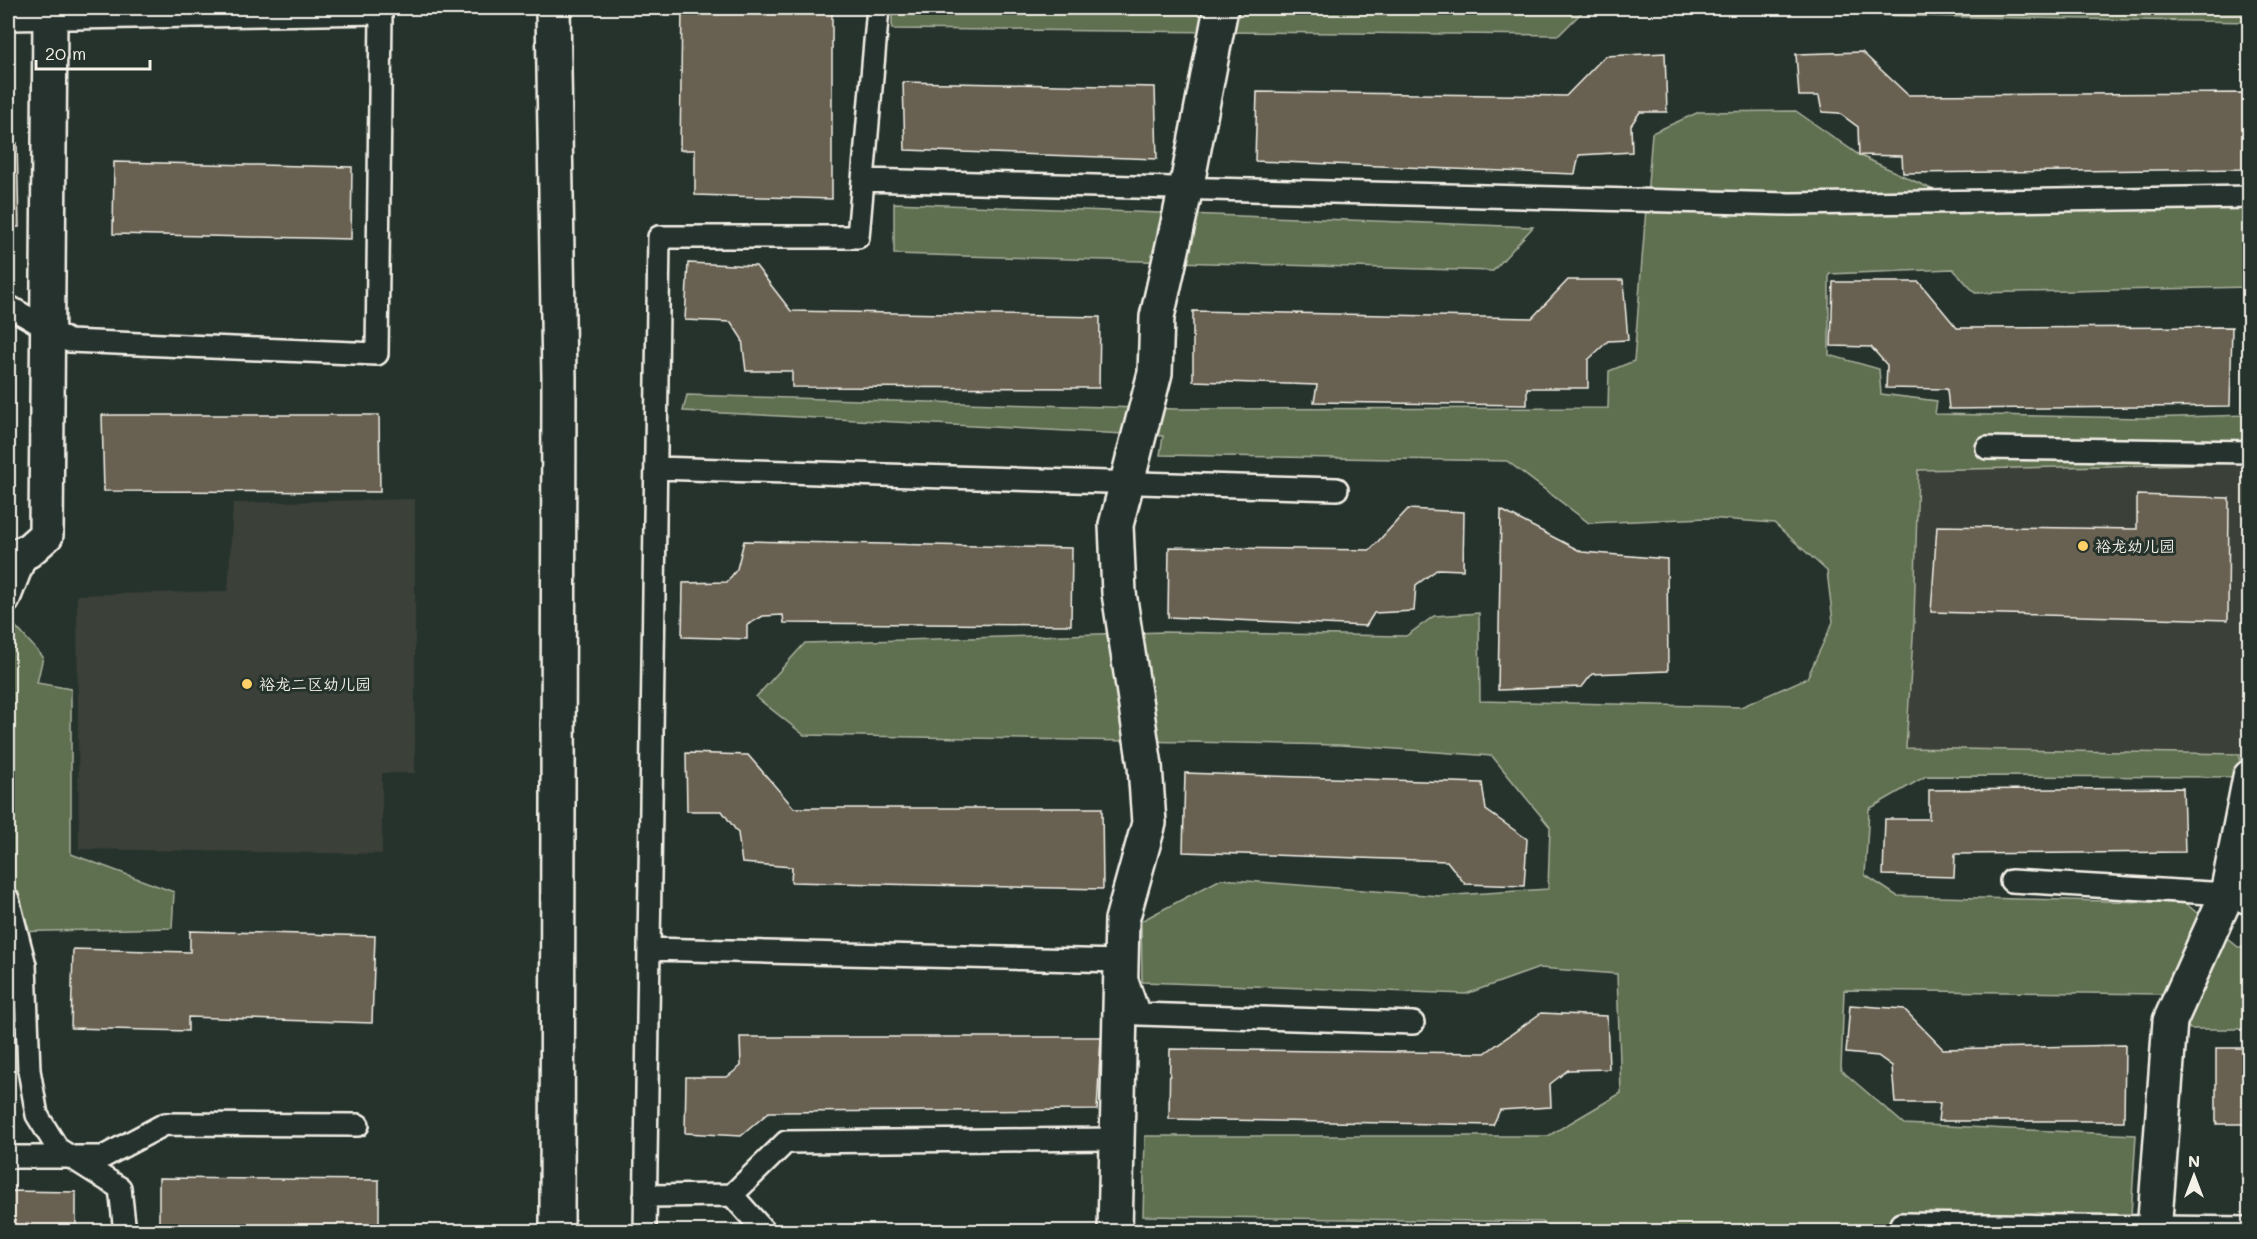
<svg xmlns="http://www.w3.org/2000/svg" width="2257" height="1239" viewBox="0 0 2257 1239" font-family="Mali,'LXGW WenKai TC',sans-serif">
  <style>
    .built { fill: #3a4038 }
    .green { fill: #5f6f51; stroke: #aab09c; stroke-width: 1.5 }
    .building { fill: #686051; stroke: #f4f1e8; stroke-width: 1.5 }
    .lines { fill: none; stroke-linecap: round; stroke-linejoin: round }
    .service-casing { stroke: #f4f1e8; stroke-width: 26 }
    .minor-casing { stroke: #f4f1e8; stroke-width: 38 }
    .tertiary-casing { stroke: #f4f1e8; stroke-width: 38 }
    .service { stroke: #26332d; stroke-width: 21 }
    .minor { stroke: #26332d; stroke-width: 33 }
    .tertiary { stroke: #26332d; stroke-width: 33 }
    .poi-dot { fill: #ffd166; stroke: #26332d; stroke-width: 2 }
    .labels { text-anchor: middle; stroke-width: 6; stroke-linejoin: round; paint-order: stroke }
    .poi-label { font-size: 16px; fill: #f4f1e8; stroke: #26332d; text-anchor: start }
  </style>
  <rect width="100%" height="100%" fill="#26332d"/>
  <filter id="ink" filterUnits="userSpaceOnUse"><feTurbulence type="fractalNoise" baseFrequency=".0167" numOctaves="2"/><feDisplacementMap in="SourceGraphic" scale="12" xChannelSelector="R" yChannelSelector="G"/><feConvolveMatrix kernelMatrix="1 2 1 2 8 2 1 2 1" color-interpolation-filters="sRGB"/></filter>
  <g filter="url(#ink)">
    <!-- built -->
    <path class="built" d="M2249 463 2250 688 2240 754 1906 748 1914 622 1918 470Z
      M415 499V773H382V854L79 849 77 595 228 591 233 503Z"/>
    <!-- green -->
    <path class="green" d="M892 8H1586L1559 35 892 29Z
      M1862 8H2249L2250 22 1862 15Z
      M1796 111 1859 155 1961 203 2249 209V287L1975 293 1953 269 1829 274V355L1879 369 1881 394 1937 401 1935 414 2143 418 2249 415V463L1918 470 1914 622 1906 748 2240 754 2239 777 1926 776 1869 809 1865 875 1897 896 2185 903 2238 947H2249V1029H2190L2160 994 1844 990 1841 1070 1904 1124 2136 1135 2130 1231 1554 1232 1542 1222 1143 1216 1145 1136H1548L1621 1093 1617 974 1539 968 1466 994 1142 982 1141 921 1221 879 1439 896 1548 889 1550 827 1492 756 1340 745 804 735 756 697 805 643 1163 632 1406 636 1434 616 1479 613 1480 701 1741 707 1807 678 1833 622 1827 571 1774 523 1707 518 1589 523 1507 461 1160 455 1163 436 683 411 687 395 1178 409 1608 408 1609 371 1634 361 1652 133 1699 112Z
      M894 203 1533 227 1493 271 894 254Z
      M8 618 43 657 37 683 71 689V854L174 892 172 928 8 932Z"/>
    <!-- building -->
    <path class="building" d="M682 8H832V199L695 195V150H680Z
      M1862 52 1908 95 2250 93V169L1903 173 1902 156 1859 155 1858 127 1839 113 1822 112 1819 96H1799L1796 54Z
      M1665 53 1667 112H1640L1631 125 1632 152 1579 155 1575 174 1255 161 1257 92 1566 96 1605 56Z
      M903 82 1155 87 1157 159 905 150Z
      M8 143H17L19 227H8Z
      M114 162 352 167 351 239 113 234Z
      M688 263 756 266 791 311 1100 317 1099 388 792 387V371H746L742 339 731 322 685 320Z
      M1568 280H1623L1628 340 1608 341 1588 360V388H1527V405L1314 402 1317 385 1193 381V311L1532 318Z
      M1833 282H1919L1957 328 2232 327 2230 406 1949 409 1947 389 1886 388 1887 365 1871 347 1831 346Z
      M102 415H379L380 492 104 491Z
      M2137 495 2229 498 2228 620 1931 612 1937 526 2137 529Z
      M1408 509 1464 512 1463 570 1438 569 1416 585 1414 611 1374 613 1366 626 1168 617 1169 547 1370 550Z
      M1501 510 1582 552 1667 559 1668 671 1592 674 1582 687 1498 690Z
      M744 541 1072 548 1071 625 784 623 783 615 763 616 747 625V639L682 637 683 583 727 582 737 569Z
      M686 753 748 755 794 808H1102L1103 889 791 882 792 867 742 863 738 833 722 811H687Z
      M1185 773 1482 783 1486 810 1527 839 1524 886 1465 884 1447 861 1183 852Z
      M2183 788 2185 852 1955 854 1954 877 1883 875 1885 819H1929V790Z
      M190 931 375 936 372 1023 188 1017V1031L71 1028 73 949 190 952Z
      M1850 1005 1904 1009 1943 1049 2125 1045 2124 1121H1938L1940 1103H1895L1892 1066 1878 1056 1846 1053Z
      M1541 1013 1607 1016 1609 1069 1568 1070 1550 1084 1551 1107 1500 1110 1493 1125 1169 1119 1170 1049 1485 1053Z
      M740 1037H1101L1097 1110 769 1112 741 1136 685 1133 686 1077H727L741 1066Z
      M2216 1048H2250V1124H2216Z
      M159 1178 379 1180V1232H159Z
      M8 1191 76 1192V1232H8Z"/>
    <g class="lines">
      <!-- service casing -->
      <g class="service-casing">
        <path id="service" d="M8 19 381 13 377 354 69 341 8 306
          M863 180 1791 204 2250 197
          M1987 448 2250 452
          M656 468 1337 489
          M8 602 28 551
          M2011 881 2227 894 2250 904
          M8 899 25 965 29 1070 37 1115 58 1149 120 1188 125 1232
          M649 949 1120 961 1139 1014 1413 1023
          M8 1157H103L165 1124 358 1125
          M732 1195 765 1232
          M645 1196 732 1195 786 1142 1116 1139
          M1901 1224 2250 1228
          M645 1232 659 237H858L878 8"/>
      </g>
      <!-- minor casing -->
      <g class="minor-casing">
        <path id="minor" d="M8 559 28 551 46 535 50 18
          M1115 1232 1122 920 1149 823 1145 766 1119 593 1116 525 1155 373 1157 317 1189 174 1221 8
          M2154 1232 2170 1021 2227 894 2250 777"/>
      </g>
      <!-- tertiary casing -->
      <g class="tertiary-casing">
        <path id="tertiary" d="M553 8 559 378 557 1232"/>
      </g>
      <!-- service -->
      <use href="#service" class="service"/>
      <!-- minor -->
      <use href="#minor" class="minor"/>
      <!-- tertiary -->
      <use href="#tertiary" class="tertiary"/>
    </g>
  </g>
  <!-- markers -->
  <g class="poi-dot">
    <circle cx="2083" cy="546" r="6"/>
    <circle cx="247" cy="684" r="6"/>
  </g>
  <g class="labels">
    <!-- poi labels -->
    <g class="poi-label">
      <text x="2095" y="552">裕龙幼儿园</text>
      <text x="259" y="690">裕龙二区幼儿园</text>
    </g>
  </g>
  <!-- margin -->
  <rect width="2257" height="1239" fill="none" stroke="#26332d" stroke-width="30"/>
  <rect x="15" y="15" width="2227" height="1209" fill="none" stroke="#f4f1e8" stroke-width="2" filter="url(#ink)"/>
  <!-- north arrow -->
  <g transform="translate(2194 1176)" stroke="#26332d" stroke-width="4.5" paint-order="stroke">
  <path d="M0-4.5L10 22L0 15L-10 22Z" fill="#f4f1e8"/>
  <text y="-9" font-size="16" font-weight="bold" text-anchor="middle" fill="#f4f1e8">N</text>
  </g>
  <!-- scale -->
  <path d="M36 60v9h114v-9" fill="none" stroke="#f4f1e8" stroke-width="3"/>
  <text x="45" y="60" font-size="18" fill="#f4f1e8" stroke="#26332d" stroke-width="4.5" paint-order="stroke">20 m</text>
</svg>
